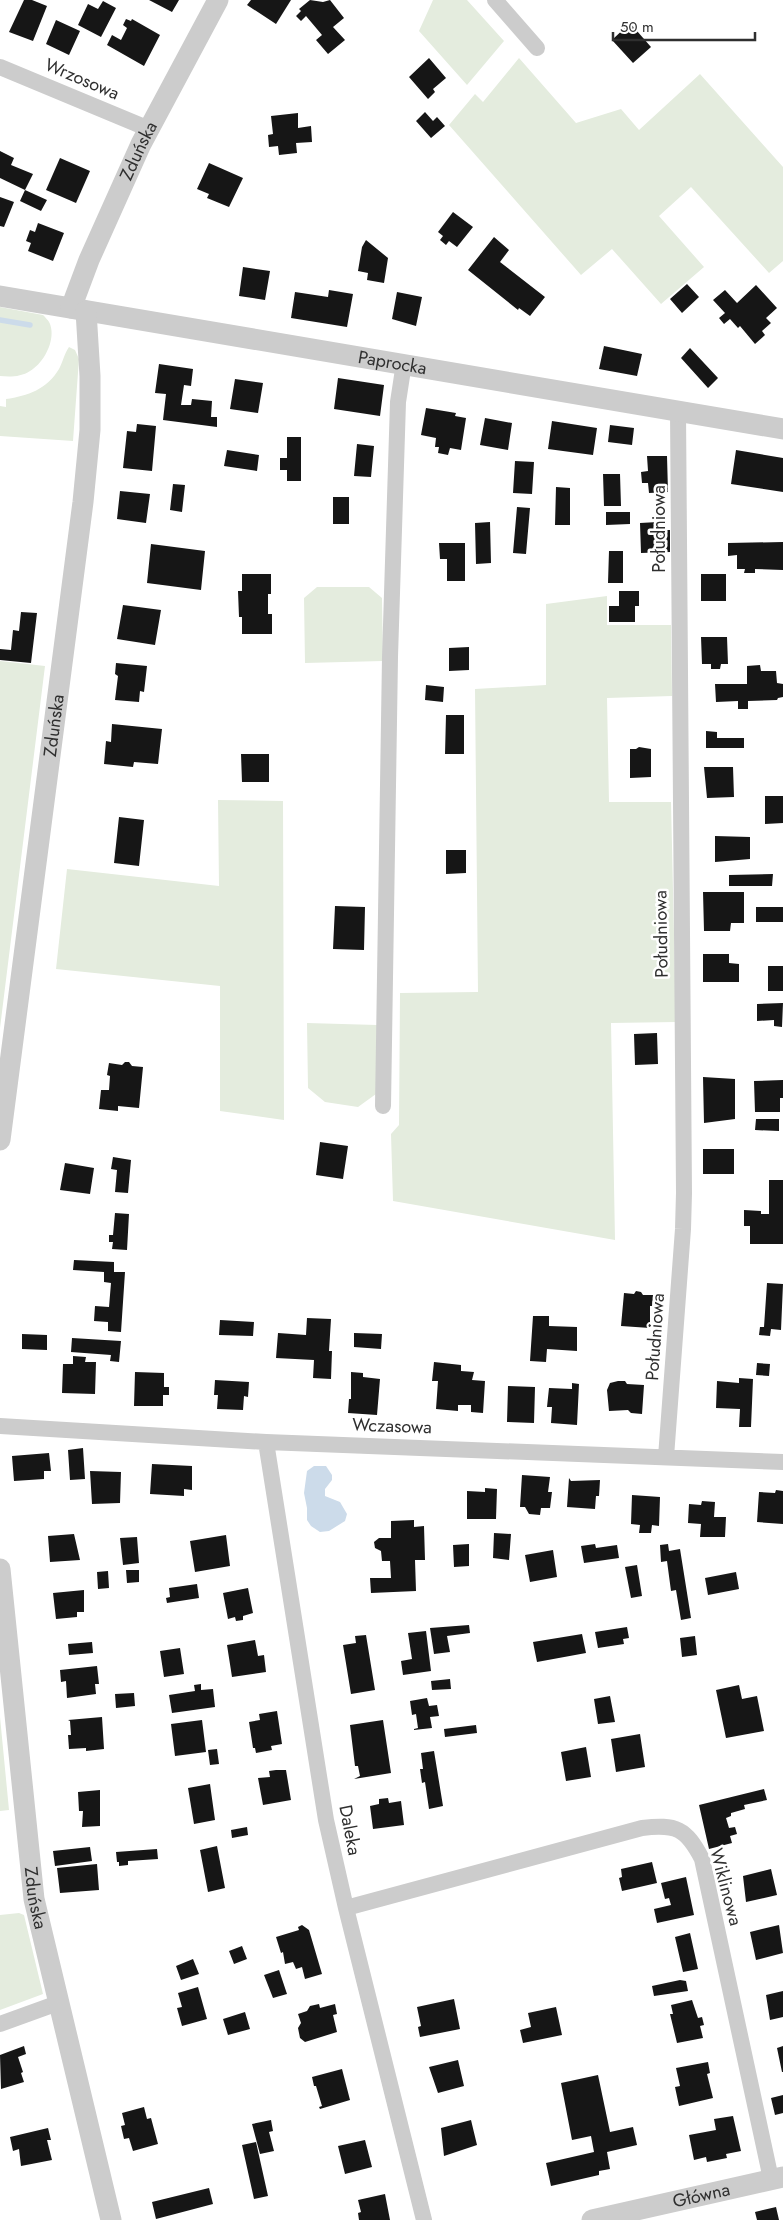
<svg xmlns="http://www.w3.org/2000/svg" width="783" height="2220" viewBox="0 0 783 2220" font-family="Jost,sans-serif">
  <style>
    .green { fill: #e4ecde }
    .water { fill: #ccdbea }
    .lines { fill: none; stroke-linecap: round; stroke-linejoin: round }
    .stream { stroke: #ccdbea; stroke-width: 5.5 }
    .building { fill: #161616 }
    .minor { stroke: #ccc; stroke-width: 16 }
    .tertiary { stroke: #ccc; stroke-width: 21 }
    .labels { text-anchor: middle; stroke-width: 5; stroke-linejoin: round; paint-order: stroke }
    .street-label { font-size: 18px; fill: #2f2f2f; stroke: #fff }
  </style>
  <rect width="100%" height="100%" fill="#fff"/>
  <!-- green -->
  <path class="green" d="M433 0H467L504 41 467 85 419 31Z
    M519 58 576 123 621 109 639 130 700 74 783 167V261L769 273 691 187 659 216 704 267 661 304 612 249 581 275 449 125 475 94 483 102Z
    M0 307 43 315C45 317 49 321 50 324 56 340 44 363 30 371 21 377 10 377 0 376Z
    M69 347 75 350 79 359 73 441 0 436V406L6 407V399C28 396 47 389 59 369 63 362 64 354 69 347Z
    M317 587H369L382 598 383 661 305 663 304 598Z
    M607 596V625H671L672 696 607 698 609 802H671L676 1022 611 1023 615 1240 393 1201 391 1134 399 1125 400 993 478 992 475 689 546 685V604Z
    M0 661 45 666 0 1028Z
    M218 800 283 801 284 1120 220 1111V986L56 969 67 869 219 886Z
    M307 1023 377 1025 376 1094 358 1107 325 1102 308 1088Z
    M0 1717 9 1810 0 1811Z
    M19 1913 24 1915 43 1994 0 2010V1915Z"/>
  <!-- water -->
  <path class="water" d="M314 1466H326L332 1475V1480L325 1489V1496L340 1502 347 1514 345 1521 329 1531 320 1532 311 1526 307 1520V1508L304 1493 307 1471Z"/>
  <g class="lines">
    <!-- stream -->
    <path class="stream" d="M0 320 30 325"/>
  </g>
  <!-- building -->
  <path class="building" d="M24 0H32L47 6 33 41 9 32Z
    M149 0H179L172 12Z
    M251 0H291L276 24 247 5Z
    M310 0 323 2 330 0 344 18 333 27 345 40 328 54 316 40 322 35 306 16 301 21 296 16 301 11 299 9Z
    M103 1 116 8 101 37 78 25 88 4 98 9Z
    M126 19 131 21 132 19 160 35 144 66 107 45 112 35 121 40 127 28 123 25Z
    M56 20 80 31 69 55 46 44Z
    M630 23 651 47 633 63 612 40Z
    M429 58 446 78 433 89 435 92 428 99 409 77Z
    M425 112 433 121 437 117 445 126 431 138 416 121Z
    M298 113V128L311 126 312 142 296 143 297 153 279 155 278 146 269 147 268 135 273 134 271 116Z
    M0 151 14 158 11 165 33 174 25 190 47 200 41 211 20 201 25 190 0 178Z
    M60 158 90 171 76 203 46 190Z
    M209 163 243 178 229 207 207 198 209 194 197 189Z
    M0 197 14 202 4 227 0 226Z
    M453 212 473 227 457 247 449 241 446 245 440 240 443 236 438 232Z
    M38 223 64 233 53 261 28 251 31 243 26 241 30 230 35 232Z
    M494 237 509 250 500 262 545 297 530 316 519 308 518 310 468 270Z
    M366 240 388 258 384 283 367 280 368 273 358 271 362 247Z
    M243 267 270 271 265 300 239 296Z
    M687 284 699 297 682 313 670 299Z
    M756 285 777 308 766 318 771 323 762 331 765 335 755 344 740 326 738 328 730 319 724 324 719 318 725 313 713 300 725 290 737 303Z
    M329 290 353 294 347 327 291 318 295 292 328 297Z
    M397 292 422 297 416 326 392 319Z
    M604 346 642 354 637 376 599 369Z
    M690 348 718 378 708 388 681 358Z
    M159 364 193 369 191 386 184 385 181 405H191L192 399 212 401 211 417H217V427L163 420 166 394 155 393Z
    M338 378 384 385 380 416 334 409Z
    M235 379 263 383 258 413 230 409Z
    M426 408 456 413 455 416 466 418 461 450 450 448 448 455 438 453 439 447H435L436 438 421 435Z
    M485 418 512 423 508 450 480 445Z
    M552 421 597 428 593 455 548 449Z
    M137 424 156 426 152 471 123 468 127 431 136 432Z
    M610 425 634 428 632 445 608 442Z
    M287 437H301V481H287V470H280V458H287Z
    M357 444 374 446 371 477 354 476Z
    M227 450 259 455 257 471 224 466Z
    M736 450 783 458V492L731 484Z
    M647 456H667L668 492 649 493 648 483H642L641 472 648 471Z
    M515 461 534 462 532 494 513 493Z
    M603 474H620L621 506H604Z
    M173 484 185 485 182 512 170 510Z
    M556 487 570 488V525H555Z
    M120 491 150 494 146 523 117 519Z
    M333 497H349V524H333Z
    M517 507 530 508 526 554 513 553Z
    M606 512H630V524L606 525Z
    M490 522 491 563 476 564 475 523Z
    M658 522 659 530H670V552L641 553 640 523Z
    M783 542V570L755 569V573H744L745 569H737V555L728 556V543Z
    M439 543H465V581H447V559H440Z
    M151 544 205 551 201 590 147 583Z
    M609 551H623V583H608Z
    M242 574H271V594H268V614H272V634H242V617H239L238 591H242Z
    M701 574H726V601H701Z
    M619 591H639V606H635V622H609V606H619Z
    M123 605 161 610 155 645 117 639Z
    M21 612 37 613 31 663 0 660V649L11 650 13 630 19 631Z
    M701 637H727L728 664H721L720 669H711V664H702Z
    M469 647V670L449 671V648Z
    M116 663 147 666 144 692 140 691 139 702 115 700 118 676 115 674Z
    M760 665 761 671H776L777 683 783 684V697L778 698 777 700 748 701V709H738V701L716 702 715 684H747V666Z
    M426 685 444 687 443 702 425 700Z
    M446 715H464V754H445Z
    M112 724 162 729 158 764 134 762 133 767 104 764 106 741 111 742Z
    M706 731 717 732V738H744V748H706Z
    M639 747 651 749V777L630 778V749H636Z
    M241 754H269V782H242Z
    M704 767H733L734 797 707 798Z
    M765 796H783V823L765 824Z
    M119 817 144 820 139 866 114 863Z
    M715 836 750 837V859L715 862Z
    M446 850H466V873L446 874Z
    M773 874 772 886H729V875Z
    M703 892H744V923H731L730 931H704Z
    M335 906 365 907 364 950 333 949Z
    M756 907H783V922H756Z
    M703 954H729V963L739 964V982H703Z
    M768 966H783V991H768Z
    M783 1003 782 1027 774 1026V1020L757 1021V1004Z
    M657 1033 658 1064 635 1065 634 1034Z
    M125 1062H129L132 1066 143 1067 139 1108 118 1106V1111L99 1109 101 1090H109L110 1076 107 1075 109 1063 122 1065Z
    M703 1077 735 1079V1119L704 1123Z
    M783 1080V1098H780V1112H755L754 1081Z
    M756 1119H779V1131L755 1130Z
    M320 1142 348 1146 343 1179 316 1175Z
    M703 1149H734V1174H703Z
    M113 1157 131 1160 128 1193 115 1192 117 1170 111 1169Z
    M65 1163 94 1168 90 1194 60 1190Z
    M769 1180H783V1244H750V1226H744V1210L761 1211V1214H769Z
    M115 1213 129 1214 127 1250 112 1249 113 1242H109V1235H113Z
    M74 1260 114 1262V1272H125L121 1332 108 1331V1322L94 1321 95 1306 109 1307 111 1283 104 1282V1272L73 1270Z
    M767 1283 783 1284 781 1330 771 1329 770 1336 759 1335 760 1327H764Z
    M636 1291 641 1292 643 1295H653L652 1306H650V1328L621 1326 624 1293 634 1294Z
    M533 1316H549V1326L577 1327V1351L547 1349 546 1362 530 1361Z
    M307 1318 331 1319 329 1351H332L331 1379 313 1378 314 1360 276 1358 278 1333 306 1335Z
    M220 1320 254 1322 253 1336 219 1335Z
    M354 1333 382 1334 381 1349 354 1347Z
    M22 1334 47 1335V1350L22 1349Z
    M72 1338 121 1341 119 1362 110 1361 111 1355 71 1352Z
    M73 1356 86 1357 85 1362H96L95 1394 62 1393 63 1364H73Z
    M434 1362 461 1365V1371L474 1372 472 1380 485 1381 483 1413 471 1412V1405H458V1411L436 1409 438 1381H432Z
    M757 1363 770 1364 769 1376 756 1375Z
    M135 1372 164 1373V1387H169V1395H163V1406H134Z
    M351 1372 363 1373V1377L380 1379 377 1415 348 1413 349 1399H351Z
    M739 1378 753 1379 751 1427H739L740 1409 716 1408 717 1381 739 1383Z
    M215 1380 249 1382 248 1397 244 1396 243 1410 217 1409 218 1395H214Z
    M618 1381H625L627 1384 644 1385 642 1414 631 1413 628 1410 609 1411 607 1390 610 1383Z
    M572 1383 579 1384 577 1425 551 1423 552 1407H547L549 1388 572 1389Z
    M508 1386 535 1387 534 1423 507 1422Z
    M83 1448 85 1479 70 1480 68 1450Z
    M49 1453 51 1471H44V1479L14 1481 12 1456Z
    M152 1464 192 1466V1490L184 1489V1496L150 1494Z
    M90 1471 121 1472 120 1503 92 1504Z
    M522 1475 550 1477 548 1492H552L550 1508H541L540 1515 529 1514 525 1507H520Z
    M569 1478 571 1481 600 1480 599 1496H596L595 1509 567 1507Z
    M485 1488 497 1489 496 1519H467V1491L485 1492Z
    M776 1490 783 1491V1524L757 1522 759 1492 775 1493Z
    M632 1495 660 1497 659 1526 652 1525 651 1533H639L640 1525 631 1524Z
    M702 1501 715 1502 714 1517H726L725 1537H700L701 1524 688 1523 689 1504 701 1505Z
    M414 1520V1527L424 1526 425 1560H415L416 1591 371 1593 370 1578H391L390 1561H382L381 1551 375 1548 374 1542 379 1538H391V1521Z
    M494 1533 511 1534 509 1560 493 1558Z
    M74 1534 80 1560 50 1562 48 1536Z
    M226 1535 230 1566 195 1572 190 1541Z
    M137 1537 139 1563 123 1565 120 1538Z
    M469 1544V1566L454 1567 453 1545Z
    M595 1544 596 1548 617 1545 619 1558 584 1563 581 1546Z
    M668 1544 669 1551 680 1549 691 1618 681 1620 676 1590 671 1591 667 1561 661 1562 660 1545Z
    M553 1550 557 1577 530 1582 525 1555Z
    M637 1565 642 1596 631 1598 625 1567Z
    M126 1570H139V1582L127 1583Z
    M108 1571 109 1588 98 1589 97 1572Z
    M736 1572 739 1589 708 1595 705 1578Z
    M197 1584 199 1598 167 1603 166 1598 170 1597 169 1588Z
    M248 1588 253 1613 243 1616V1620L236 1621 235 1617 228 1619 223 1593Z
    M84 1590V1612H77V1617L56 1619 53 1593Z
    M469 1625 470 1633 447 1636 450 1652 434 1654 430 1628Z
    M627 1627 629 1638 623 1639 624 1644 598 1648 595 1632Z
    M426 1631 431 1671 403 1675 401 1661 412 1659 408 1633Z
    M582 1634 586 1653 537 1662 533 1642Z
    M366 1635 375 1690 351 1694 343 1645 356 1643 355 1636Z
    M695 1636 697 1655 682 1657 680 1638Z
    M255 1640 258 1656 264 1655 266 1672 232 1677 227 1645Z
    M92 1642 93 1653 69 1655 68 1644Z
    M180 1648 184 1674 164 1677 160 1651Z
    M97 1666 99 1684H95L96 1694 67 1698 66 1681 61 1682 60 1670Z
    M450 1679 451 1689 432 1690 431 1681Z
    M201 1684V1690L213 1689 215 1707 172 1713 169 1695 195 1691 194 1685Z
    M739 1685 742 1699 757 1696 764 1731 726 1738 716 1690Z
    M134 1693 135 1706 116 1708 115 1694Z
    M610 1696 615 1722 598 1724 594 1699Z
    M427 1698 429 1706 437 1705 439 1716 430 1717 432 1728 414 1730V1729L418 1728 416 1714 412 1715 410 1701Z
    M277 1711 282 1744 271 1746 272 1750 256 1753 255 1748H253L249 1722 260 1720 259 1714Z
    M102 1717 104 1749 86 1751V1748L69 1749 68 1735H71L70 1721 68 1720Z
    M202 1720 206 1752 175 1756 171 1724Z
    M383 1720 391 1773 354 1779 360 1776 358 1766H355L350 1725Z
    M476 1725 477 1733 445 1737 444 1729Z
    M640 1734 645 1767 616 1772 611 1739Z
    M586 1747 591 1777 566 1781 561 1752Z
    M217 1749 219 1764 210 1765 208 1750Z
    M434 1751 443 1806 429 1809 425 1782 422 1783 420 1769H423L421 1753Z
    M276 1770H286L291 1800 263 1805 258 1778 270 1777 269 1771Z
    M210 1784 215 1820 194 1824 188 1788Z
    M764 1789 767 1800 744 1805 745 1809 731 1813V1816L726 1818 729 1828 735 1827 737 1834 730 1836 732 1843 709 1849 699 1805Z
    M100 1790V1826L82 1827 83 1811H79L78 1792Z
    M388 1798 389 1803 401 1801 404 1825 373 1829 370 1806 379 1804V1799Z
    M247 1827 248 1835 232 1838 231 1830Z
    M217 1846 225 1888 208 1892 200 1850Z
    M90 1847 92 1861 55 1866 53 1851Z
    M157 1849 158 1859 128 1861V1865L119 1866V1862H117L116 1852Z
    M652 1862 657 1883 622 1891 619 1878 622 1877 621 1869Z
    M97 1864 99 1890 60 1893 57 1868Z
    M771 1869 777 1895 746 1902 743 1876Z
    M686 1877 694 1915 657 1923 654 1909 671 1905 669 1898 665 1899 661 1883Z
    M302 1925 309 1930 322 1974 305 1979 302 1967 296 1969 293 1962 285 1964 283 1952 281 1953 276 1937 299 1930 298 1927Z
    M779 1925 783 1953 756 1960 750 1932Z
    M690 1933 698 1969 683 1972 675 1937Z
    M242 1946 247 1959 234 1964 229 1951Z
    M193 1959 199 1974 181 1980 176 1966Z
    M279 1970 287 1994 273 1998 264 1975Z
    M680 1980 686 1981 688 1991 654 1996 652 1986Z
    M198 1987 207 2019 182 2026 177 2008 182 2007 178 1993Z
    M783 1991V2017L770 2020 766 1995Z
    M454 1999 460 2029 420 2037 418 2027 421 2026 417 2007Z
    M692 2000 698 2018 702 2017 704 2025 700 2026 703 2038 677 2043 670 2014H673L671 2005Z
    M319 2004 320 2008 335 2004 337 2014 333 2015 337 2032 305 2042 300 2038 298 2028 301 2023 298 2014 307 2011 310 2006Z
    M556 2007 562 2035 523 2043 520 2030 531 2027 528 2013Z
    M245 2012 250 2029 228 2035 223 2019Z
    M24 2046 26 2054 18 2057 23 2072 21 2073 24 2082 1 2089 0 2055Z
    M783 2046V2072H782L777 2048Z
    M458 2060 464 2086 438 2093 429 2067Z
    M708 2062 710 2073 707 2074 713 2098 679 2106 675 2087 680 2086 676 2068Z
    M342 2069 350 2100 320 2109 319 2107 322 2106 316 2086H314L312 2077Z
    M598 2075 610 2132 633 2127 637 2145 607 2152 610 2169 599 2171V2175L551 2186 546 2163 594 2152 591 2136 572 2140 561 2083Z
    M783 2095V2113L775 2115 771 2098Z
    M144 2107 147 2119 151 2118 158 2144 133 2151 129 2138 124 2139 121 2126 125 2125 122 2113Z
    M733 2116 741 2151 726 2154 727 2158 707 2162 706 2157 694 2160 689 2135 716 2130 714 2119Z
    M271 2120 273 2131 269 2132 274 2151 260 2154 252 2124Z
    M471 2120 477 2145 444 2156 441 2128Z
    M48 2128 51 2140H47L52 2160 21 2166 19 2149 13 2151 10 2137Z
    M365 2140 372 2167 345 2174 338 2146Z
    M256 2142 268 2196 254 2199 242 2145Z
    M209 2188 213 2204 156 2219 152 2202Z
    M385 2194 390 2220H359L358 2213 361 2212 358 2200Z
    M776 2207 779 2220H757L755 2212Z"/>
  <g class="lines">
    <!-- minor -->
    <path class="minor" d="M495 0 537 48
      M0 67 149 129
      M383 1106 390 657 398 402 404 363
      M0 1426 266 1442 783 1462
      M266 1442 326 1820 346 1908 424 2220
      M666 1457 683 1229 684 1193 678 411
      M346 1908 642 1828C676 1824 686 1828 702 1859L771 2179
      M0 2024 58 2003"/>
    <!-- tertiary -->
    <g class="tertiary">
      <path id="s1" d="M0 296 783 429"/>
      <path id="s2" d="M71 308 89 260 141 144 218 0"/>
      <path id="s3" d="M0 1140 83 502 90 430V376L86 311"/>
      <path id="s4" d="M0 1569 34 1899 111 2220"/>
      <path id="s5" d="M592 2220 783 2177"/>
    </g>
  </g>
  <g class="labels">
    <!-- street labels -->
    <g class="street-label">
      <text transform="translate(82 79) rotate(23)" y="6">Wrzosowa</text>
      <text dy="6" stroke="none"><textPath href="#s2" startOffset="171">Zduńska</textPath></text>
      <text dy="6" stroke="none"><textPath href="#s1" startOffset="398">Paprocka</textPath></text>
      <text transform="translate(659 529) rotate(-90)" y="6">Południowa</text>
      <text dy="6" stroke="none"><textPath href="#s3" startOffset="418">Zduńska</textPath></text>
      <text transform="translate(661 934) rotate(-91)" y="6">Południowa</text>
      <text transform="translate(655 1337) rotate(-86)" y="6">Południowa</text>
      <text transform="translate(392 1426) rotate(2)" y="6">Wczasowa</text>
      <text transform="translate(350 1830) rotate(79)" y="6">Daleka</text>
      <text transform="translate(726 1887) rotate(75)" y="6">Wiklinowa</text>
      <text dy="6" stroke="none"><textPath href="#s4" startOffset="331">Zduńska</textPath></text>
      <text dy="6" stroke="none"><textPath href="#s5" startOffset="112">Główna</textPath></text>
    </g>
  </g>
  <!-- scale -->
  <path d="M613 32v8h142v-8" fill="none" stroke="#2f2f2f" stroke-width="2.5"/>
  <text x="620" y="32" font-size="15" fill="#2f2f2f" stroke="#ffffff" stroke-width="4" paint-order="stroke">50 m</text>
</svg>
